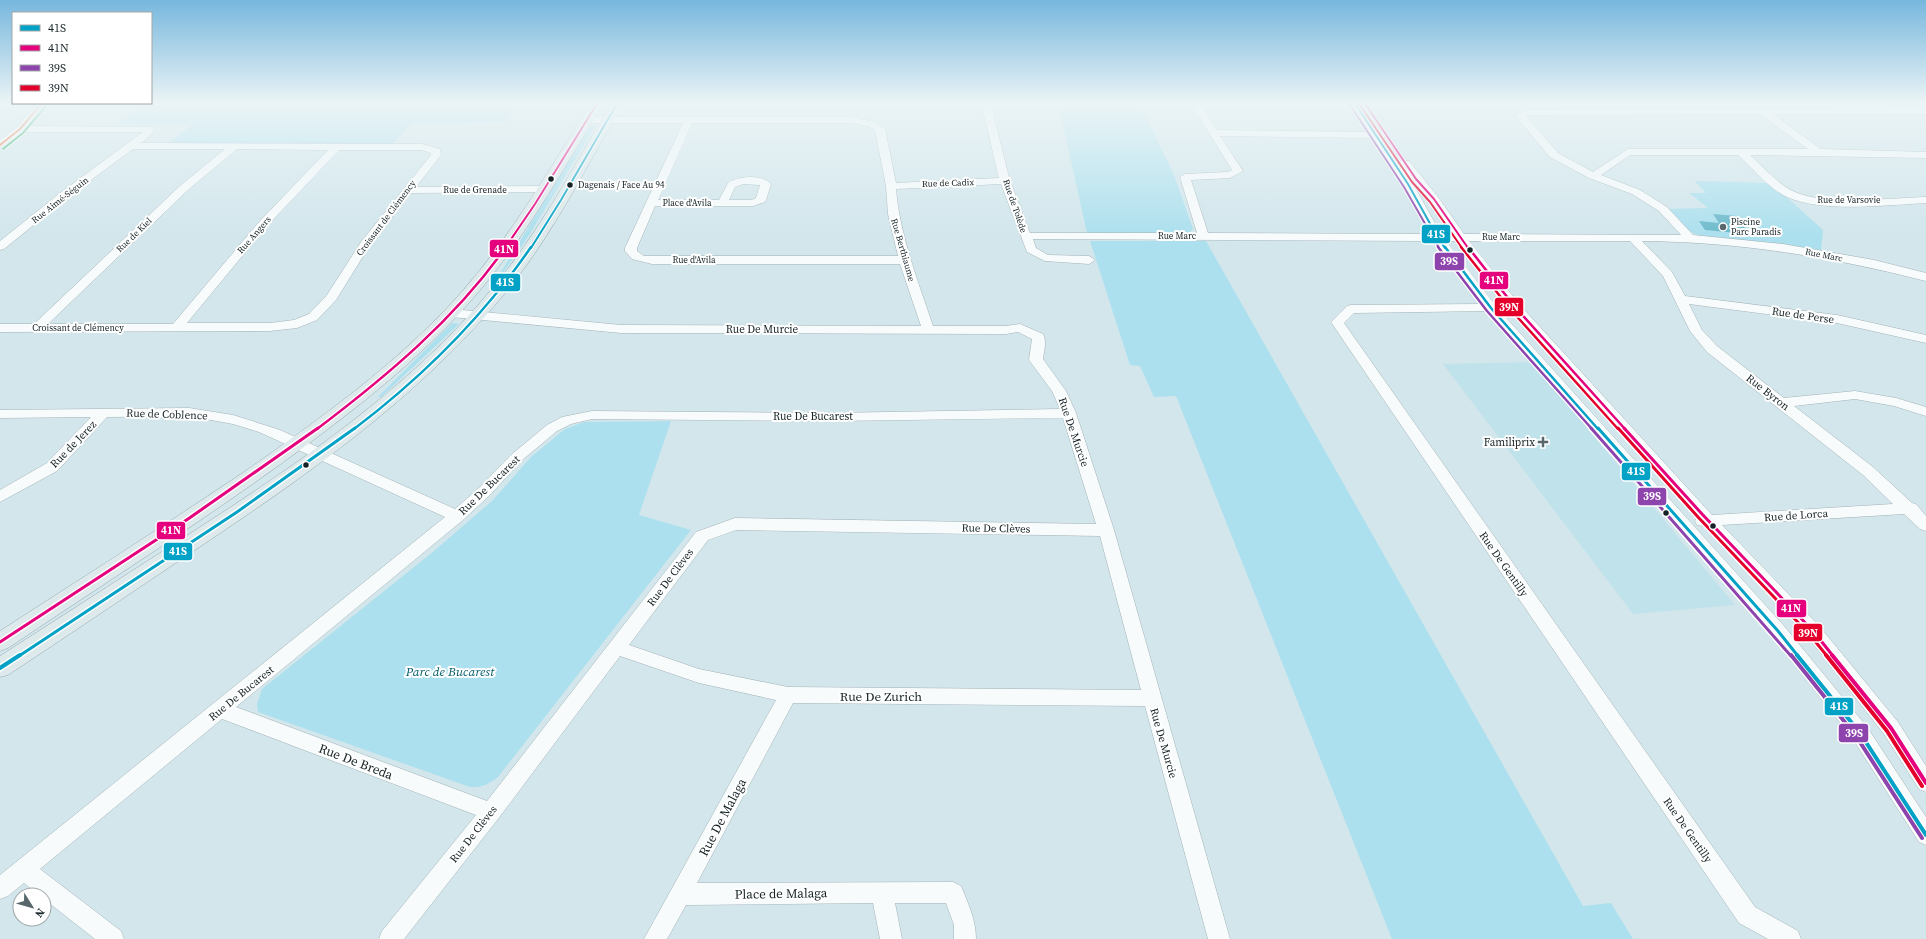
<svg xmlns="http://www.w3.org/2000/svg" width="1926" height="939" viewBox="0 0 1926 939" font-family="'Source Serif 4',serif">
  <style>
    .built { fill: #c0e2eb }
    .green { fill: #ade0ee }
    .water { fill: #6ebbcc }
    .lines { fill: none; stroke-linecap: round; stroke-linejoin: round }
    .minor-casing { stroke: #a3b3b7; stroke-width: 1 }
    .major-casing { stroke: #92aab0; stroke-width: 1 }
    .minor { fill: #f8fbfc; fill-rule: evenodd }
    .major { fill: #dee9ec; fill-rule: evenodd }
    .bus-1-far3-casing { stroke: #fff; stroke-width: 4 }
    .bus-1-far2-casing { stroke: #fff; stroke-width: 5 }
    .bus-1-far1-casing { stroke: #fff; stroke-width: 6 }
    .bus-1-casing { stroke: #fff; stroke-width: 7 }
    .bus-2-far3-casing { stroke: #fff; stroke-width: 4 }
    .bus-2-far2-casing { stroke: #fff; stroke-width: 5 }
    .bus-2-far1-casing { stroke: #fff; stroke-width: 6 }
    .bus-2-casing { stroke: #fff; stroke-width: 7 }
    .bus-3-far3-casing { stroke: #fff; stroke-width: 4 }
    .bus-3-far2-casing { stroke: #fff; stroke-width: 5 }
    .bus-3-far1-casing { stroke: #fff; stroke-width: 6 }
    .bus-3-casing { stroke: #fff; stroke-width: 7 }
    .bus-4-far3-casing { stroke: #fff; stroke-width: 4 }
    .bus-4-far2-casing { stroke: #fff; stroke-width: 5 }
    .bus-4-far1-casing { stroke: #fff; stroke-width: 6 }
    .bus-4-casing { stroke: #fff; stroke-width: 7 }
    .bus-5-casing { stroke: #fff; stroke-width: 4 }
    .bus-6-casing { stroke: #fff; stroke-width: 4 }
    .bus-1-far3 { stroke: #01a2c6; stroke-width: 2 }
    .bus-1-far2 { stroke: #01a2c6; stroke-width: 2.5 }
    .bus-1-far1 { stroke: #01a2c6; stroke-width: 3 }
    .bus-1 { stroke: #01a2c6; stroke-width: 4 }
    .bus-2-far3 { stroke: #e5007d; stroke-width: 2 }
    .bus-2-far2 { stroke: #e5007d; stroke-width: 2.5 }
    .bus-2-far1 { stroke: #e5007d; stroke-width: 3 }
    .bus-2 { stroke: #e5007d; stroke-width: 4 }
    .bus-3-far3 { stroke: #8e44ad; stroke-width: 2 }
    .bus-3-far2 { stroke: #8e44ad; stroke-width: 2.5 }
    .bus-3-far1 { stroke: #8e44ad; stroke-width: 3 }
    .bus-3 { stroke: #8e44ad; stroke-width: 4 }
    .bus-4-far3 { stroke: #e4002b; stroke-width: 2 }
    .bus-4-far2 { stroke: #e4002b; stroke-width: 2.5 }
    .bus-4-far1 { stroke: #e4002b; stroke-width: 3 }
    .bus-4 { stroke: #e4002b; stroke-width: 4 }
    .bus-5 { stroke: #f26522; stroke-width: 2 }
    .bus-6 { stroke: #00a651; stroke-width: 2 }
    .bus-dot { fill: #152226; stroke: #fff; stroke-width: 1.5 }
    .poi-dot { fill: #57676b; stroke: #fff; stroke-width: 1.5 }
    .labels { text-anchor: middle; stroke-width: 4; stroke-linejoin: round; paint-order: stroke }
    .far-street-label { font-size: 9px; fill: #152226; stroke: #fff }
    .far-bus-label { font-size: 9px; fill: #152226; stroke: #fff; text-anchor: start }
    .far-poi-label { font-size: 9px; fill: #152226; stroke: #fff; text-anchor: start }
    .street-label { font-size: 11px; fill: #152226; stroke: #fff }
    .poi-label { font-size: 11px; fill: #152226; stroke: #fff; text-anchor: end }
    .near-park-label { font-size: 13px; font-style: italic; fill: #055d6d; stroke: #fff }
    .near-street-label { font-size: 13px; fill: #152226; stroke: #fff }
    .line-badge { stroke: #fff; stroke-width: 1.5 }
    .badge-label { font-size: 11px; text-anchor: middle; font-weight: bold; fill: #fff }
  </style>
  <rect width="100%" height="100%" fill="#d2e6ec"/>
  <!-- built -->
  <path class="built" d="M1532 362 1735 605 1633 614 1443 364Z"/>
  <!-- green -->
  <path class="green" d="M151 102H520L506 122 412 123 391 146 166 145 192 125 117 124 147 103Z
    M1058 102H1139L1174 175 1193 229 1189 233H1087Z
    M591 125H596L528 237 500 277H498Z
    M1695 181 1771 183 1823 230 1821 250 1699 235 1691 232 1667 209 1708 208 1689 193H1706Z
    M1090 241H1206L1583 906 1611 903 1633 939H1392L1176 396 1154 397 1140 366 1130 365Z
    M452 323 459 324 381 397H378Z
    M671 421 639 515 691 530 498 777C489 784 482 788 470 787L258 712 257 704 262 689 434 551 492 501 531 457 565 429 584 422Z"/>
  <!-- water -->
  <path class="water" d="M1713 214 1737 216 1749 234 1705 230 1699 221 1719 223Z"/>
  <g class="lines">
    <!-- minor casing -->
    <g class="minor-casing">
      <path id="minor" d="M981 102H990L1010 181 1030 233H1197L1180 177 1185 174 1228 172 1232 170 1190 102H1199L1217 130 1369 132 1350 102H1359L1379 132 1386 133 1388 135 1383 138 1413 184 1441 234H1452L1430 201 1401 165 1400 163 1401 161H1409L1438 197 1464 234 1681 235 1659 211 1632 194 1589 178 1550 157 1522 124 1516 115 1526 110 1926 108V114H1773L1821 149 1926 152V158L1750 155C1764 167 1778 185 1795 192 1828 206 1890 198 1926 197V203C1886 205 1823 213 1787 197 1768 188 1754 169 1738 155H1630L1601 175 1640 190 1667 207 1693 235 1783 244 1874 260 1926 273V281C1831 257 1741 242 1642 241L1672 272 1685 296 1837 315 1926 335V343L1837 323 1689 304 1702 330 1717 346 1784 398 1855 391 1896 398 1926 407V416L1894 406 1855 399 1794 406 1873 467 1912 503 1916 504 1926 516V531L1920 529 1904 514 1722 525 1820 627 1898 722 1926 766V792L1919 789 1884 734 1808 637 1704 526 1697 525 1695 521 1697 518 1512 311H1500L1784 626 1867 727 1926 817V845L1919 842 1853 739 1772 636 1487 311 1354 313 1344 323 1755 907 1798 931 1801 939H1768L1739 923 1331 322 1347 306 1351 305 1481 304 1434 241 1033 239 1036 248 1048 255 1089 256 1095 260 1089 264 1045 261 1027 252 1001 184 896 189C900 236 918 281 933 326H1006L1020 324 1043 334C1047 342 1044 351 1043 359L1066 391 1076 413 1114 530 1230 939H1208L1145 706 793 703 697 883 953 882 961 886C968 903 976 920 976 939H954V925L946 903H895L902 939H880L873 903 686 905 667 939H644L776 700 699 683 620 656 498 819 404 939H379L382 931 476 815 222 719 40 869 121 931 124 939H95L44 899V895H39L24 883 8 896 0 899V875L445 517 259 432 233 424 189 416 107 417 57 471 0 502V490L47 463 91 417 0 418V410L189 408 233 415 280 430 455 509 480 487 511 455 547 425 562 417 592 411 832 413 1060 409 1052 391 1029 360 1032 339 1018 332 1006 334 621 333 451 317 445 313 451 309 621 325 921 326 900 264H652L632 259 625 251V248L683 123H587L582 120 587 117H851L874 122 885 129 896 183 999 178ZM1760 114 1808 149H1628L1593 172 1558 153 1526 116 1530 115ZM692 123H851L868 126 875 130 886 186 888 214 898 256H644L637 251V248L655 206H753L765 202 766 200 771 184C763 174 737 176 728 183L719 200H658ZM1220 136 1373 138 1403 184 1430 234 1208 233 1191 180 1230 178 1243 171ZM743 184 760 185 756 198 752 200H729L735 187ZM1446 241H1457L1506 303 1494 304ZM1469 241H1630L1663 276 1690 331 1707 352 1863 475 1893 504 1712 515 1519 304ZM1063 418 1096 524 735 518 696 532 487 801 236 707 463 520 490 495 521 461 557 431 571 424 592 419 832 421ZM736 530 1100 536 1141 690 788 687 699 669 629 645 708 540Z
        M37 103H47L28 126 152 127 154 129 151 135 141 143 422 144 440 149 441 155 416 187 543 186 548 189 543 192 411 193 370 245 336 300 317 320 297 328 270 331 0 332V324H34L181 185 225 149H133L68 197 4 249 0 250V241L60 193 143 132H22L0 148V140L17 127ZM237 149 328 150 259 222 173 324H48L189 189ZM339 150H422L431 153V155L361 242 327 295 309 314 294 320 270 323H187L267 226Z"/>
    </g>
    <!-- major casing -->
    <g class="major-casing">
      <path id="major" d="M592 102H604C562 171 522 244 468 304 406 373 330 429 254 483 173 540 90 593 8 648L0 651V631C82 578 164 526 244 472 320 419 397 364 459 295 511 237 550 168 592 102Z
        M612 102H624C585 169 550 240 501 298 412 404 297 482 183 558 125 597 67 636 8 675L0 677V656C64 615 127 574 191 533 299 463 409 389 491 290 539 233 574 166 612 102Z"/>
    </g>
    <!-- minor -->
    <use href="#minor" class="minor"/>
    <!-- major -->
    <use href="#major" class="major"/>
    <!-- bus-1-far3 casing -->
    <g class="bus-1-far3-casing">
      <path id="bus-1-far3" d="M1354 102 1408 184 1438 238 1445 248
        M531 248 561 200 618 102"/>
    </g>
    <!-- bus-1-far2 casing -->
    <g class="bus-1-far2-casing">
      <path id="bus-1-far2" d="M1445 247 1491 308 1598 429
        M354 429C421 378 483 317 531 247"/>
    </g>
    <!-- bus-1-far1 casing -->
    <g class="bus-1-far1-casing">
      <path id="bus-1-far1" d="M1598 428 1778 631 1798 656
        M19 656 237 512 355 428"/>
    </g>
    <!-- bus-1 casing -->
    <g class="bus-1-casing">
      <path id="bus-1" d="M1797 655 1860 733 1926 835
        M0 668 20 655"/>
    </g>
    <!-- bus-2-far3 casing -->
    <g class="bus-2-far3-casing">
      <path id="bus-2-far3" d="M1364 102 1416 179 1434 199 1468 248
        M505 248 535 204 598 102"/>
    </g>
    <!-- bus-2-far2 casing -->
    <g class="bus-2-far2-casing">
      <path id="bus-2-far2" d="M1468 247 1515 307 1625 429
        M317 429C387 376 455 319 506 247"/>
    </g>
    <!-- bus-2-far1 casing -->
    <g class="bus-2-far1-casing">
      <path id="bus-2-far1" d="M1624 428 1702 514 1814 632 1833 656
        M0 642 188 519 318 428"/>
    </g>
    <!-- bus-2 casing -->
    <g class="bus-2-casing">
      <path id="bus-2" d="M1832 655 1891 728 1926 783"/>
    </g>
    <!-- bus-3-far3 casing -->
    <g class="bus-3-far3-casing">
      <path id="bus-3-far3" d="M1350 105 1404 187 1439 248"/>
    </g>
    <!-- bus-3-far2 casing -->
    <g class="bus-3-far2-casing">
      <path id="bus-3-far2" d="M1438 247 1487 311 1592 429"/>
    </g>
    <!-- bus-3-far1 casing -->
    <g class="bus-3-far1-casing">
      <path id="bus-3-far1" d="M1591 428 1791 656"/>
    </g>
    <!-- bus-3 casing -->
    <g class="bus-3-casing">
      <path id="bus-3" d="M1791 655 1856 736 1922 838"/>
    </g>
    <!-- bus-4-far3 casing -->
    <g class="bus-4-far3-casing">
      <path id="bus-4-far3" d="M1360 105 1412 182 1430 202 1462 248"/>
    </g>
    <!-- bus-4-far2 casing -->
    <g class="bus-4-far2-casing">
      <path id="bus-4-far2" d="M1461 247 1511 310 1618 429"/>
    </g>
    <!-- bus-4-far1 casing -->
    <g class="bus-4-far1-casing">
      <path id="bus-4-far1" d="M1618 428 1698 517 1810 635 1827 656"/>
    </g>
    <!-- bus-4 casing -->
    <g class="bus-4-casing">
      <path id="bus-4" d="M1826 655 1887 731 1922 786"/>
    </g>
    <!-- bus-5 casing -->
    <g class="bus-5-casing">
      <path id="bus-5" d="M0 145 20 129 42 103"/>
    </g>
    <!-- bus-6 casing -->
    <g class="bus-6-casing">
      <path id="bus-6" d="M3 149 23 133 46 106"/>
    </g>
    <!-- bus-1-far3 -->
    <use href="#bus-1-far3" class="bus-1-far3"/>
    <!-- bus-1-far2 -->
    <use href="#bus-1-far2" class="bus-1-far2"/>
    <!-- bus-1-far1 -->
    <use href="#bus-1-far1" class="bus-1-far1"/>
    <!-- bus-1 -->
    <use href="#bus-1" class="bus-1"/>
    <!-- bus-2-far3 -->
    <use href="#bus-2-far3" class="bus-2-far3"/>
    <!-- bus-2-far2 -->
    <use href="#bus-2-far2" class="bus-2-far2"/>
    <!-- bus-2-far1 -->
    <use href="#bus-2-far1" class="bus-2-far1"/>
    <!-- bus-2 -->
    <use href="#bus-2" class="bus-2"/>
    <!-- bus-3-far3 -->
    <use href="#bus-3-far3" class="bus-3-far3"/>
    <!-- bus-3-far2 -->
    <use href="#bus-3-far2" class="bus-3-far2"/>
    <!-- bus-3-far1 -->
    <use href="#bus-3-far1" class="bus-3-far1"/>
    <!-- bus-3 -->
    <use href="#bus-3" class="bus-3"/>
    <!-- bus-4-far3 -->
    <use href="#bus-4-far3" class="bus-4-far3"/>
    <!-- bus-4-far2 -->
    <use href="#bus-4-far2" class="bus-4-far2"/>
    <!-- bus-4-far1 -->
    <use href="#bus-4-far1" class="bus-4-far1"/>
    <!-- bus-4 -->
    <use href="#bus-4" class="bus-4"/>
    <!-- bus-5 -->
    <use href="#bus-5" class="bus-5"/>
    <!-- bus-6 -->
    <use href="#bus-6" class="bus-6"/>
  </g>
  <!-- sky -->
  <linearGradient id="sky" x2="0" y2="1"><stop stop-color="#77b7dd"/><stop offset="0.44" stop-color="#ebf4f6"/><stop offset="1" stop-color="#ebf4f6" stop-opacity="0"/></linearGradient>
  <rect width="1926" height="234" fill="url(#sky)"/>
  <!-- markers -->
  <g class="bus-dot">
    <circle cx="551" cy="179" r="3.5"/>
    <circle cx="570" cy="185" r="3.5"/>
    <circle cx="1470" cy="250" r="3.5"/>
    <circle cx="306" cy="465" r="3.5"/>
    <circle cx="1666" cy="513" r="3.5"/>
    <circle cx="1713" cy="526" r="3.5"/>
  </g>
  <g class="poi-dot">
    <circle cx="1723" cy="227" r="4"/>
    <path d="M1541 436h4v4h4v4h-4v4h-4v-4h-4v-4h4z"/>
  </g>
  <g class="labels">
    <!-- far-street labels -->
    <g class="far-street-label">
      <text transform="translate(948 183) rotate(-2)" y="3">Rue de Cadix</text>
      <text x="475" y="193">Rue de Grenade</text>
      <text transform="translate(60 200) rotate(-38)" y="3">Rue Aimé-Séguin</text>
      <text x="1849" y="203">Rue de Varsovie</text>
      <text x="687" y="206">Place d'Avila</text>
      <text transform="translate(1015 206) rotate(71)" y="3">Rue de Tolède</text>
      <text transform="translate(386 218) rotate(-53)" y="3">Croissant de Clémency</text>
      <text transform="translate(134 235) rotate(-44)" y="3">Rue de Kiel</text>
      <text transform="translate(254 235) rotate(-49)" y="3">Rue Angers</text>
      <text x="1177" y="239">Rue Marc</text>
      <text x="1501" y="240">Rue Marc</text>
      <text transform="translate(903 250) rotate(74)" y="3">Rue Berthiaume</text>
      <text transform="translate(1824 255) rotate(11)" y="3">Rue Marc</text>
      <text x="694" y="263">Rue d'Avila</text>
      <text x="78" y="331">Croissant de Clémency</text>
    </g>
    <!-- far-bus labels -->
    <g class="far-bus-label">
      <text x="578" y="188">Dagenais / Face Au 94</text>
    </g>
    <!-- far-poi labels -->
    <g class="far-poi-label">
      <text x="1731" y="225">Piscine<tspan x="1731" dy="10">Parc Paradis</tspan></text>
    </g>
    <!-- street labels -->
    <g class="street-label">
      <text transform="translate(1803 315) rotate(8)" y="4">Rue de Perse</text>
      <text x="762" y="333">Rue De Murcie</text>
      <text transform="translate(1768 392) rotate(38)" y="4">Rue Byron</text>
      <text transform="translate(167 414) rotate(2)" y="4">Rue de Coblence</text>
      <text x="813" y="420">Rue De Bucarest</text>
      <text transform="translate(1074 432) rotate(71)" y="4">Rue De Murcie</text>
      <text transform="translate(73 444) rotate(-46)" y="4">Rue de Jerez</text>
      <text transform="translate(489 485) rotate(-44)" y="4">Rue De Bucarest</text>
      <text transform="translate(1796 515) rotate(-4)" y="4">Rue de Lorca</text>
      <text transform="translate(996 528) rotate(1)" y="4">Rue De Clèves</text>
      <text transform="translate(1504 564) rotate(55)" y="4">Rue De Gentilly</text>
      <text transform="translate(670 577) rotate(-53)" y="4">Rue De Clèves</text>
      <text transform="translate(241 693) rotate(-39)" y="4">Rue De Bucarest</text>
      <text transform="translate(1164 743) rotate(74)" y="4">Rue De Murcie</text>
      <text transform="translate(1688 830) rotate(55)" y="4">Rue De Gentilly</text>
      <text transform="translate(473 834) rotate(-52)" y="4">Rue De Clèves</text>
    </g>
    <!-- poi labels -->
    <g class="poi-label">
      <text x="1535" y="446">Familiprix</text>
    </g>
    <!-- near-park labels -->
    <g class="near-park-label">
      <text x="450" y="676">Parc de Bucarest</text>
    </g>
    <!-- near-street labels -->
    <g class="near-street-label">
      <text x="881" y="701">Rue De Zurich</text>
      <text transform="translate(356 761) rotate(21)" y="5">Rue De Breda</text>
      <text transform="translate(722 817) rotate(-62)" y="5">Rue De Malaga</text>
      <text transform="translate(781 893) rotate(-1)" y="5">Place de Malaga</text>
    </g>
  </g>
  <g class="line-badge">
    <rect x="1421" y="224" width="30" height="20" rx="4" fill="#01a2c6"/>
    <rect x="489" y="239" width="30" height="19" rx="4" fill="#e5007d"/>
    <rect x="1434" y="252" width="31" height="19" rx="4" fill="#8e44ad"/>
    <rect x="1479" y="271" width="30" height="19" rx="4" fill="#e5007d"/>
    <rect x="490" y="273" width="31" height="19" rx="4" fill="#01a2c6"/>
    <rect x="1494" y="297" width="30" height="20" rx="4" fill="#e4002b"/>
    <rect x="1621" y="462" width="30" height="19" rx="4" fill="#01a2c6"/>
    <rect x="1637" y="487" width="30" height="19" rx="4" fill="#8e44ad"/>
    <rect x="156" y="521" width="30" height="19" rx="4" fill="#e5007d"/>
    <rect x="163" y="542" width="30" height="19" rx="4" fill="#01a2c6"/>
    <rect x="1776" y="599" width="31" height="19" rx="4" fill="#e5007d"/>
    <rect x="1793" y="623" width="30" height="19" rx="4" fill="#e4002b"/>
    <rect x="1824" y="697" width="30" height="19" rx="4" fill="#01a2c6"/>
    <rect x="1838" y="723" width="31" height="20" rx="4" fill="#8e44ad"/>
  </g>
  <g class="badge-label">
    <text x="1436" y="238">41S</text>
    <text x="504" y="253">41N</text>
    <text x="1449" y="265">39S</text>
    <text x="1494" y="284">41N</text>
    <text x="505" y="286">41S</text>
    <text x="1509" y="311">39N</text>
    <text x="1636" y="475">41S</text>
    <text x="1652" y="500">39S</text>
    <text x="171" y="534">41N</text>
    <text x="178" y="555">41S</text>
    <text x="1791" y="612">41N</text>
    <text x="1808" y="637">39N</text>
    <text x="1839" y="710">41S</text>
    <text x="1854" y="737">39S</text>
  </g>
  <!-- legend -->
  <rect x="12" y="12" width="140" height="92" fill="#ffffff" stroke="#a1a7a8"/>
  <rect x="20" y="25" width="20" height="6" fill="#01a2c6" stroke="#a1a7a8"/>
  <text x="48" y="32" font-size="12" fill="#152226">41S</text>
  <rect x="20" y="45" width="20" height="6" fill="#e5007d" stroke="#a1a7a8"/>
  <text x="48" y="52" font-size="12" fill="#152226">41N</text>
  <rect x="20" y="65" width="20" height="6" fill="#8e44ad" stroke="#a1a7a8"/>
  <text x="48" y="72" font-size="12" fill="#152226">39S</text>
  <rect x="20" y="85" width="20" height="6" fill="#e4002b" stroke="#a1a7a8"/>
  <text x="48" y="92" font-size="12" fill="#152226">39N</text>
  <!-- north arrow -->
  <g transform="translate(32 907) rotate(127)"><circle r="19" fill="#ffffff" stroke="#a1a7a8"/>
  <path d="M0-3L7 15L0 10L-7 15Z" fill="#57676b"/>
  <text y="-6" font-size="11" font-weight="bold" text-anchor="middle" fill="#152226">N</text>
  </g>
</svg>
